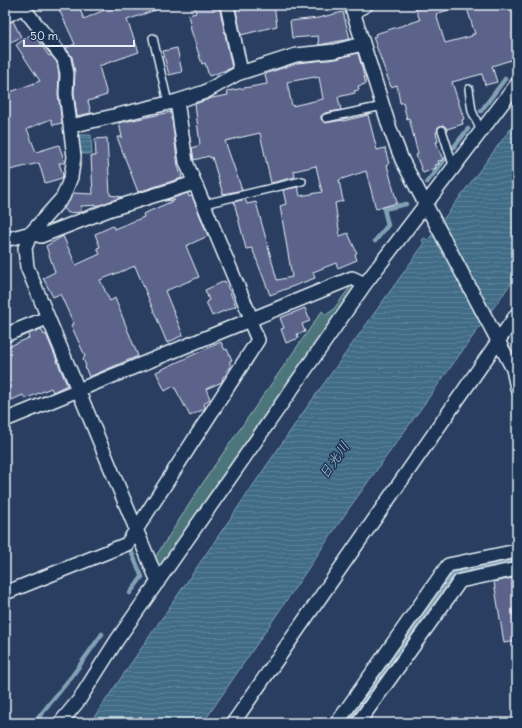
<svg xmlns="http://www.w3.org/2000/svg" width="522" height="728" viewBox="0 0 522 728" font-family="Delius,'Klee One',sans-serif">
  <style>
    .green { fill: #4d767b; stroke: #9ab4ba }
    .water { fill: url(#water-rules); stroke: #83a1b4 }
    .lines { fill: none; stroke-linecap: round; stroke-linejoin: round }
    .stream { stroke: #83a1b4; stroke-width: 4.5 }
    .building { fill: #5b648b; stroke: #e8f1f8; fill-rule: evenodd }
    .lane-casing { stroke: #e8f1f8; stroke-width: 10 }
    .street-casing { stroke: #e8f1f8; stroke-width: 16 }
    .secondary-casing { stroke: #e8f1f8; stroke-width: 22 }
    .lane { stroke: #1d3557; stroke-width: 7 }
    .street { stroke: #1d3557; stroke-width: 13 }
    .secondary { stroke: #1d3557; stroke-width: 19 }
    .labels { text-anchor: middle; stroke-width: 3; stroke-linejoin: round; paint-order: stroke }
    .water-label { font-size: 14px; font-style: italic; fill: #adc2d0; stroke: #1d3557 }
  </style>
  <defs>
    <pattern id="water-rules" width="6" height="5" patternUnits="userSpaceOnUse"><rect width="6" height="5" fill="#406c86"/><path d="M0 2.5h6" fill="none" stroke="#5c8198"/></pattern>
  </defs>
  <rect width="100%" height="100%" fill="#293e61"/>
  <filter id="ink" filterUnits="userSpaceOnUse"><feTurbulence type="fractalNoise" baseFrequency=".025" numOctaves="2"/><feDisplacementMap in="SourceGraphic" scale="8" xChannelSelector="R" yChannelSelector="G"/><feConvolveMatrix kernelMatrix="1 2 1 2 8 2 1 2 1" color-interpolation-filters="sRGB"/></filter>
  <g filter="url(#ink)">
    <!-- green -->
    <path class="green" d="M351 286 354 287 350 299 160 568 153 565 154 559 210 472 322 311 326 315 333 310Z"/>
    <!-- water -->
    <path class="water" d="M517 120V275L350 507 203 723H90L302 414 424 244 422 240 424 238 428 240Z
      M78 135H91L92 154H80Z"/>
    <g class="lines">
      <!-- stream -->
      <path class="stream" d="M481 111 505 79
        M454 147 468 129
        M427 182 445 159
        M375 241 388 225 384 209 406 204
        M130 593 142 577 131 551
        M34 723 72 676 102 634
        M347 723 454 572 517 559"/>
    </g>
    <!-- building -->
    <path class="building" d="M57 5H78L84 19 104 10 102 5H163L164 7 127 20 139 52 99 66 107 95 88 101 91 113 77 116 74 93 75 72 72 57 66 48 75 44Z
      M194 5H219L232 68 209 76 205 63 202 64 190 27H191L188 15 196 13Z
      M235 5H274L277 26 241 35Z
      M414 5H457V7L436 14 445 43 472 36V34H475L466 5H517V58L492 66 497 82 485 85 482 74 452 82 464 119 462 120 463 124 447 129 443 125 438 127 437 132H436L438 142H436L443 160 438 161 439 164 435 165 436 168 423 173 416 155 418 154 409 118 407 119 403 103H400L397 85 391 87 373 37 376 36 375 34 420 20Z
      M343 12 350 39 319 45 318 36 292 38 290 21 318 18Z
      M13 21 21 37 5 45V24Z
      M33 33 49 56 51 55 57 62 59 75 58 94 62 123 53 125 51 119 27 129 36 152 59 145 65 163H59L63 175 62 178 45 183 39 163 10 170 5 150V94L40 81 16 45Z
      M177 48 182 72 169 75 163 51Z
      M358 53 366 84 358 86 359 90 354 91 355 93 338 97 341 110 325 113 321 116V119L325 123 343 120V121L368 115 377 150 385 148 389 164 387 165 397 203 376 209 366 171 339 180 343 201 335 203 340 236 348 233 357 253 355 254 357 260 338 268 336 263 313 272 315 278 270 295 252 248 246 249 234 202 245 199 247 204 256 202 277 280 292 277 280 206 286 204 283 190 298 187 300 196 322 192 316 166 294 171 295 177 271 183 260 133 225 141 242 190 223 194 212 157 210 158 209 156 194 160 192 148 200 145 195 104 212 98 228 95 227 91 267 84 265 74 297 63 336 59ZM315 77V78L319 77 323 99 292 106 287 82Z
      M171 112 178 166 182 178 138 192 117 137H122L119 123Z
      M107 138 110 195 122 197 100 205 81 206V212L68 213 64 208 73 193 93 194 91 156H96L95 139Z
      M188 193 189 197 192 196 208 236 186 246 199 277 165 291 183 335 167 343 135 266 100 280 110 301 115 298 138 356 89 377 85 367 86 366 83 359 85 356 71 325 74 324 60 294 53 297 43 278 55 272 46 246 63 236 76 265 100 254 97 248 100 247 95 234 113 226 114 229 144 217 143 214 175 200 164 201Z
      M225 281 236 306 212 316 206 302 209 300 205 290Z
      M305 308 310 321 302 324 305 332 297 334 299 338 286 343 281 329 284 328 280 318Z
      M41 329 44 335 46 334 67 385 53 392 51 388 25 399 23 395 5 403V348L29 338 28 334Z
      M221 342 225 350 227 349 232 360 230 361V368L226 371 227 374 223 377 222 382 206 389 210 399 204 404 205 407 204 409 190 416 174 386 165 391 156 372Z
      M517 577V608L512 609 517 641 504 643 494 582Z"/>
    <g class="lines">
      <!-- lane casing -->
      <g class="lane-casing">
        <path id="lane" d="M153 38 168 103
          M469 89 472 111 481 131
          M326 118 383 106
          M442 130 454 168
          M204 204 302 181"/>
      </g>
      <!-- street casing -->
      <g class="street-casing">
        <path id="street" d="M21 5 64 59 67 74 66 93 74 157 71 177 63 197 31 233 25 248 27 267 158 582
          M227 5 241 72
          M351 5 390 129 402 160 513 369 517 388
          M353 12 366 5
          M177 101 186 162 251 318
          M71 126 177 101 205 92 237 74 296 55 335 51 362 44
          M5 240 31 233 41 236 111 209 194 183
          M5 335 47 318
          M5 420 352 278 365 284
          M5 593 127 544 258 340 249 319
          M60 723 79 700 117 640 365 284 517 84
          M233 723 517 314
          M337 723 448 565 517 551
          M358 723 460 581 517 569"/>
      </g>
      <!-- secondary casing -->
      <g class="secondary-casing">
        <path id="secondary" d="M5 13 21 5"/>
      </g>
      <!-- lane -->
      <use href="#lane" class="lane"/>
      <!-- street -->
      <use href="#street" class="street"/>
      <!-- secondary -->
      <use href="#secondary" class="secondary"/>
    </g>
  </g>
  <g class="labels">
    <!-- water labels -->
    <g class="water-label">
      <text transform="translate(334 460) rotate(-55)" y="5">日光川</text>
    </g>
  </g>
  <!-- margin -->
  <rect width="522" height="728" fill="none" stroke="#1d3557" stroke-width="20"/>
  <rect x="10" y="10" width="502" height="708" fill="none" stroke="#e8f1f8" stroke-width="1.5" filter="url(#ink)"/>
  <!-- scale -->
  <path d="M24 40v6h110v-6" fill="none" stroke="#e8f1f8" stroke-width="2"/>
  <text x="30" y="40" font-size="12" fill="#e8f1f8" stroke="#1d3557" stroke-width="3" paint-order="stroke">50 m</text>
</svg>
